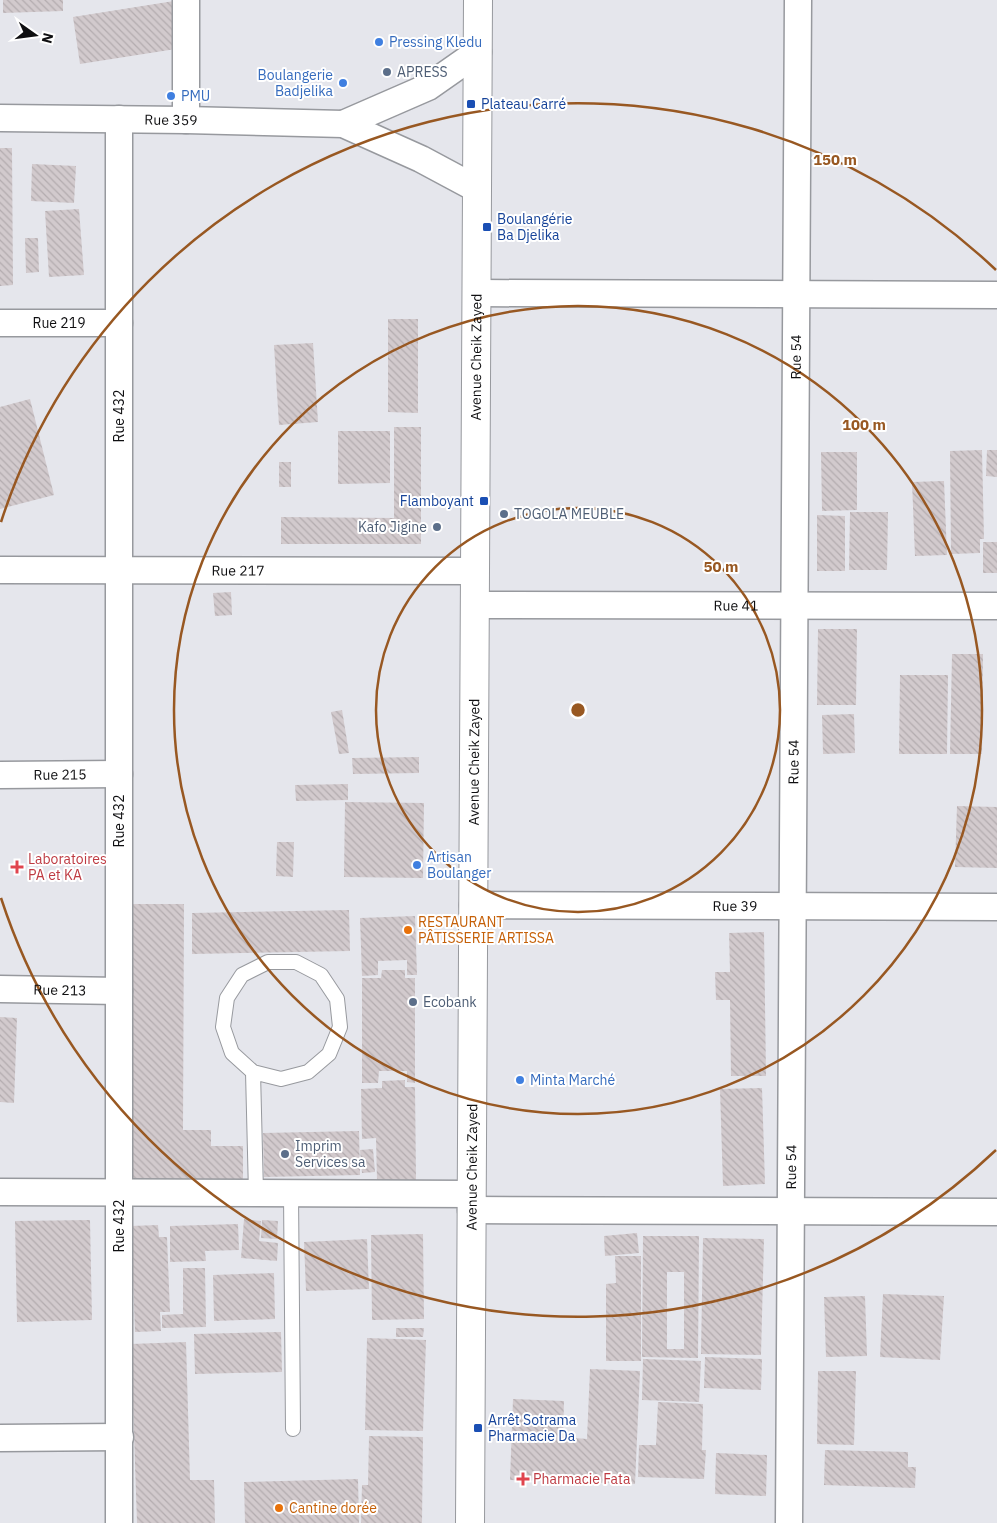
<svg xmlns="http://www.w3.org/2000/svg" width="997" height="1523" viewBox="0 0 997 1523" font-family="'IBM Plex Sans',sans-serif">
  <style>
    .building { fill: url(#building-back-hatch); fill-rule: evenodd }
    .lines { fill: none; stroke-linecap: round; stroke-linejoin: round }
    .lane-casing { stroke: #97999e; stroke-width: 16 }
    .street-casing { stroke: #97999e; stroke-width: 29 }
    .secondary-casing { stroke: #97999e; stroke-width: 30 }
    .lane { stroke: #fff; stroke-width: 14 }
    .street { stroke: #fff; stroke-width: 26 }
    .secondary { stroke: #fff; stroke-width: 28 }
    .ring { fill: none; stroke: #985822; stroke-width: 2.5 }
    .shop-dot { fill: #3f7fe0; stroke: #fff; stroke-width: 2 }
    .service-dot { fill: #5c6f8a; stroke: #fff; stroke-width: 2 }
    .transit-dot { fill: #1a4fb4; stroke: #fff; stroke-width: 2 }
    .health-dot { fill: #e0444e; stroke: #fff; stroke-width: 2 }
    .food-dot { fill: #e8710a; stroke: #fff; stroke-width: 2 }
    .labels { text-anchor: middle; stroke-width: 4; stroke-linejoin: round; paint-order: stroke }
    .shop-label { font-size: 14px; fill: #366cbe; stroke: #fff; text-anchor: start }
    .service-label { font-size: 14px; fill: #4e5e75; stroke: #fff; text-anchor: start }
    .transit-label { font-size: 14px; fill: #164399; stroke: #fff; text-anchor: start }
    .street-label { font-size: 14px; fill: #0f0f11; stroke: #fff }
    .health-label { font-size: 14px; fill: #be3a42; stroke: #fff; text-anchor: start }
    .food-label { font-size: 14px; fill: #c56008; stroke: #fff; text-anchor: start }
    .centre { fill: #985822; stroke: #fff; stroke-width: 2.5 }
    .ring-label { font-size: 15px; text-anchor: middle; font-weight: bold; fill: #985822; stroke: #fff; stroke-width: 4; stroke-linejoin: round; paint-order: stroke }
  </style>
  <defs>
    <pattern id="building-back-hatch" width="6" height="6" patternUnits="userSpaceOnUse" patternTransform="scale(1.25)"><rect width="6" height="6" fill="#d2cacd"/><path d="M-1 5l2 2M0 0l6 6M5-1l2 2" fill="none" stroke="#b3acaf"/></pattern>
  </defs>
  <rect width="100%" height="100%" fill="#e5e6ec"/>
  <!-- building -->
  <path class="building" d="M3 0H63V11L3 13Z
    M174 1 182 48 80 64 73 17Z
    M0 148H12L13 285 0 286Z
    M32 164 76 166 74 203 31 201Z
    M79 209 84 275 49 277 45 211Z
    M25 238H38L39 272 26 273Z
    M388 319H418V413L388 412Z
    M313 343 318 422 279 425 274 345Z
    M30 399 54 495 0 509V407Z
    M394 427H421V544H281V517L394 518Z
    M338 431H390V483L338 484Z
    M982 450 984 539H980V553L951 554 950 451Z
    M987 450H997V477L986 476Z
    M821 452H857V510L822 511Z
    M279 462H291V487H279Z
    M944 481 947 555 915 556 912 482Z
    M850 512H888L887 570H849Z
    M817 515 845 516V571H817Z
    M983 542H997V573H983Z
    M231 592 232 615 215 616 213 593Z
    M818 629H857L856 705H817Z
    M952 654H983L982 754H950Z
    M900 675H948L947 754H899Z
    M342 710 349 753 339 754 331 712Z
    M854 714 855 753 823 754 822 715Z
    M419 757V773L353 774 352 758Z
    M348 784V800L296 801 295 785Z
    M345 802 424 803 423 878 344 877Z
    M957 806 997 807V868L955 867Z
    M277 842H294L293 877 276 876Z
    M131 904H184L183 1130H211V1146H243V1187H131Z
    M349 910 350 951 192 954V913Z
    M415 916 417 975H407V960L378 961V975L362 976 360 918Z
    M764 932 766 1076H731L730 1000H716L715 972H730L729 933Z
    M382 970H405V978H415V1083L407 1082V1071H379L378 1083H362V978H381Z
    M0 1017 17 1018 14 1103 0 1102Z
    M405 1080V1087H415L416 1180 377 1181 376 1138 362 1139 361 1089 382 1088V1081Z
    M762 1088 765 1184 723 1186 720 1089Z
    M359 1131 360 1175 264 1177 263 1133Z
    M373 1149 375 1172 362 1173 360 1150Z
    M244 1219 261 1221 259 1241 278 1243 277 1261 241 1258Z
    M90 1220 92 1320 17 1322 15 1221Z
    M262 1220 278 1221 277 1239 261 1238Z
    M238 1224 239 1250 205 1251 206 1261 170 1262V1226Z
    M158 1225 159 1237H167L170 1312H160L161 1331 135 1332 131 1226Z
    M637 1233 639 1253 605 1256 604 1236Z
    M423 1234 424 1319 372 1320 371 1235Z
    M643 1236H699L698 1358 642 1357ZM667 1272H684V1349H667Z
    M703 1238 764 1239 761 1355 701 1354Z
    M367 1239 369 1289 306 1291 304 1242Z
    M615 1256H641V1361H606V1284L616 1283Z
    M183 1268H205L206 1327 162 1328V1315L183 1314Z
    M274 1273 275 1319 214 1321 213 1275Z
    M883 1294 944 1296 940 1360 880 1357Z
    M865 1296 867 1356 826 1357 824 1297Z
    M396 1328H424L423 1337H396Z
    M281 1332 282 1372 195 1374 194 1334Z
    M367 1338 426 1340 423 1431 365 1430Z
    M186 1342 190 1480H214L215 1523H137L131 1344Z
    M705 1357 762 1359 761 1390 704 1388Z
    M643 1359 701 1361 699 1402 642 1400Z
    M590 1369 640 1371 635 1484 510 1480 513 1399 564 1401 563 1437 587 1439Z
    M818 1371H856L854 1445 817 1444Z
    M658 1402 703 1404 702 1450H706L704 1479 638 1477 639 1445H656Z
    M369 1436 423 1437 422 1523H361L362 1485H368Z
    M825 1450 908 1452V1467H916L915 1488 824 1485Z
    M716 1453 767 1455 766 1496 715 1494Z
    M358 1479 359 1523H245L244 1482Z"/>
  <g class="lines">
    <!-- lane casing -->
    <g class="lane-casing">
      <path id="lane" d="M253 1072 281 1079 308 1072 329 1054 340 1027 337 999 321 975 296 962H268L242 975 227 998 223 1027 232 1053 253 1072 256 1193
        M291 1193 293 1429"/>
    </g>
    <!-- street casing -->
    <g class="street-casing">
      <g id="street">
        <path d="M186 0V120"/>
        <path id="s1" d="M0 118 186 120 343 124 421 159 477 189"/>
        <path d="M119 119V1523"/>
        <path d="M343 124 428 87 478 52"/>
        <path d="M477 293 997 295"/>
        <path id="s2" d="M0 323H119"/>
        <path id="s3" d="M0 570 475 571"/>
        <path id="s4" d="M475 605 997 606"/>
        <path id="s5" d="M0 775 119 774"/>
        <path id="s6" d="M473 905 997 907"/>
        <path id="s7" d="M0 989 119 991"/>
        <path d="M0 1192 471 1194"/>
        <path d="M471 1210 997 1212"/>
        <path d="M0 1438 120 1437"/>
        <path id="s8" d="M789 1523 798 0"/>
      </g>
    </g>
    <!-- secondary casing -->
    <g class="secondary-casing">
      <g id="secondary">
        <path id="s9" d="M470 1523 478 0"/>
      </g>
    </g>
    <!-- lane -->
    <use href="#lane" class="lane"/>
    <!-- street -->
    <use href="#street" class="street"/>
    <!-- secondary -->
    <use href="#secondary" class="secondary"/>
  </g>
  <!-- distance rings -->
  <g class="ring">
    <circle cx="578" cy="710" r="202"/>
    <circle cx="578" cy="710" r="404"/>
    <path d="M996 1150A607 607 0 0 1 1 898M1 522A607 607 0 0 1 996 270"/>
  </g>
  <!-- markers -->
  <g class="shop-dot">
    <circle cx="379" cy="42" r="5"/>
    <circle cx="343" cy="83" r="5"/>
    <circle cx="171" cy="96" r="5"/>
    <circle cx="417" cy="865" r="5"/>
    <circle cx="520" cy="1080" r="5"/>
  </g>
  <g class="service-dot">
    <circle cx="387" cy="72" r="5"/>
    <circle cx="504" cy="514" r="5"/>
    <circle cx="437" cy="527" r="5"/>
    <circle cx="413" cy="1002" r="5"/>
    <circle cx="285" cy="1154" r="5"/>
  </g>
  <g class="transit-dot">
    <rect x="466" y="99" width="10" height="10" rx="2.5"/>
    <rect x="482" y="222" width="10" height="10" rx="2.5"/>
    <rect x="479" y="496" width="10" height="10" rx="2.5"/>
    <rect x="473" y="1423" width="10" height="10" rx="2.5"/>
  </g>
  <g class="health-dot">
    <path d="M14.5 859.5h5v5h5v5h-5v5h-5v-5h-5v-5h5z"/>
    <path d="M520.5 1471.5h5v5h5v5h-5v5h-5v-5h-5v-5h5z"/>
  </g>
  <g class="food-dot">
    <circle cx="408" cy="930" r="5"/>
    <circle cx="279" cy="1508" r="5"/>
  </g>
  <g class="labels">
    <!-- shop labels -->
    <g class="shop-label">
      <text x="389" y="47">Pressing Kledu</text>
      <text x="333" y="80" text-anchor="end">Boulangerie<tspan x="333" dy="16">Badjelika</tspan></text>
      <text x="181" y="101">PMU</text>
      <text x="427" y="862">Artisan<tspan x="427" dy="16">Boulanger</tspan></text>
      <text x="530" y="1085">Minta Marché</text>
    </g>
    <!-- service labels -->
    <g class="service-label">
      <text x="397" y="77">APRESS</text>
      <text x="514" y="519">TOGOLA MEUBLE</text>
      <text x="427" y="532" text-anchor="end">Kafo Jigine</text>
      <text x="423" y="1007">Ecobank</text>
      <text x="295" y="1151">Imprim<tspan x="295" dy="16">Services sa</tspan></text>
    </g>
    <!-- transit labels -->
    <g class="transit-label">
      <text x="481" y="109">Plateau Carré</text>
      <text x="497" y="224">Boulangérie<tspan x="497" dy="16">Ba Djelika</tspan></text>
      <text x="474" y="506" text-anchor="end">Flamboyant</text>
      <text x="488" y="1425">Arrêt Sotrama<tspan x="488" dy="16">Pharmacie Da</tspan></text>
    </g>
    <!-- street labels -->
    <g class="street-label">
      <text dy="5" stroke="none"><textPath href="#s1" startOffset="171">Rue 359</textPath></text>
      <text dy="5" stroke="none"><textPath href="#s2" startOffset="59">Rue 219</textPath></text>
      <text dy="5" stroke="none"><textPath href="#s9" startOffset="1166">Avenue Cheik Zayed</textPath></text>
      <text dy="5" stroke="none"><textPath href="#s8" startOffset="1166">Rue 54</textPath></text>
      <text transform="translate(119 416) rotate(-90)" y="5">Rue 432</text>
      <text dy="5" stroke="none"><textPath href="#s3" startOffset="238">Rue 217</textPath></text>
      <text dy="5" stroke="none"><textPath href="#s4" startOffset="261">Rue 41</textPath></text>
      <text dy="5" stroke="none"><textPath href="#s9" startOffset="761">Avenue Cheik Zayed</textPath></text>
      <text dy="5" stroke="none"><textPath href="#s8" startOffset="761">Rue 54</textPath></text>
      <text dy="5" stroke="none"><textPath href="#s5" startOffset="60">Rue 215</textPath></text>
      <text transform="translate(119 821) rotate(-90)" y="5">Rue 432</text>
      <text dy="5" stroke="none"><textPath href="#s6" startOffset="262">Rue 39</textPath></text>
      <text dy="5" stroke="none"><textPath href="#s7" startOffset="60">Rue 213</textPath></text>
      <text dy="5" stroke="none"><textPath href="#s9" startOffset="356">Avenue Cheik Zayed</textPath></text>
      <text dy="5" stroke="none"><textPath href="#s8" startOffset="356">Rue 54</textPath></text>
      <text transform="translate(119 1226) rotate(-90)" y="5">Rue 432</text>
    </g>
    <!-- health labels -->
    <g class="health-label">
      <text x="28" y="864">Laboratoires<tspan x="28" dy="16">PA et KA</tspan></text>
      <text x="533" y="1484">Pharmacie Fata</text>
    </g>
    <!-- food labels -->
    <g class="food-label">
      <text x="418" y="927">RESTAURANT<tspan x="418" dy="16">PÂTISSERIE ARTISSA</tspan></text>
      <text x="289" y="1513">Cantine dorée</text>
    </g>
  </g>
  <circle cx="578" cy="710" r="8" class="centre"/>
  <g class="ring-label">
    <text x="835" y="165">150 m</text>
    <text x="864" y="430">100 m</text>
    <text x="721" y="572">50 m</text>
  </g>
  <!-- north arrow -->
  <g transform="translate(35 35) rotate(104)" stroke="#ffffff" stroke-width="4" paint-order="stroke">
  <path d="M0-4L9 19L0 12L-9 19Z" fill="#0f0f11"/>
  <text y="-8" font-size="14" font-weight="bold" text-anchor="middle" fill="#0f0f11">N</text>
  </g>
</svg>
